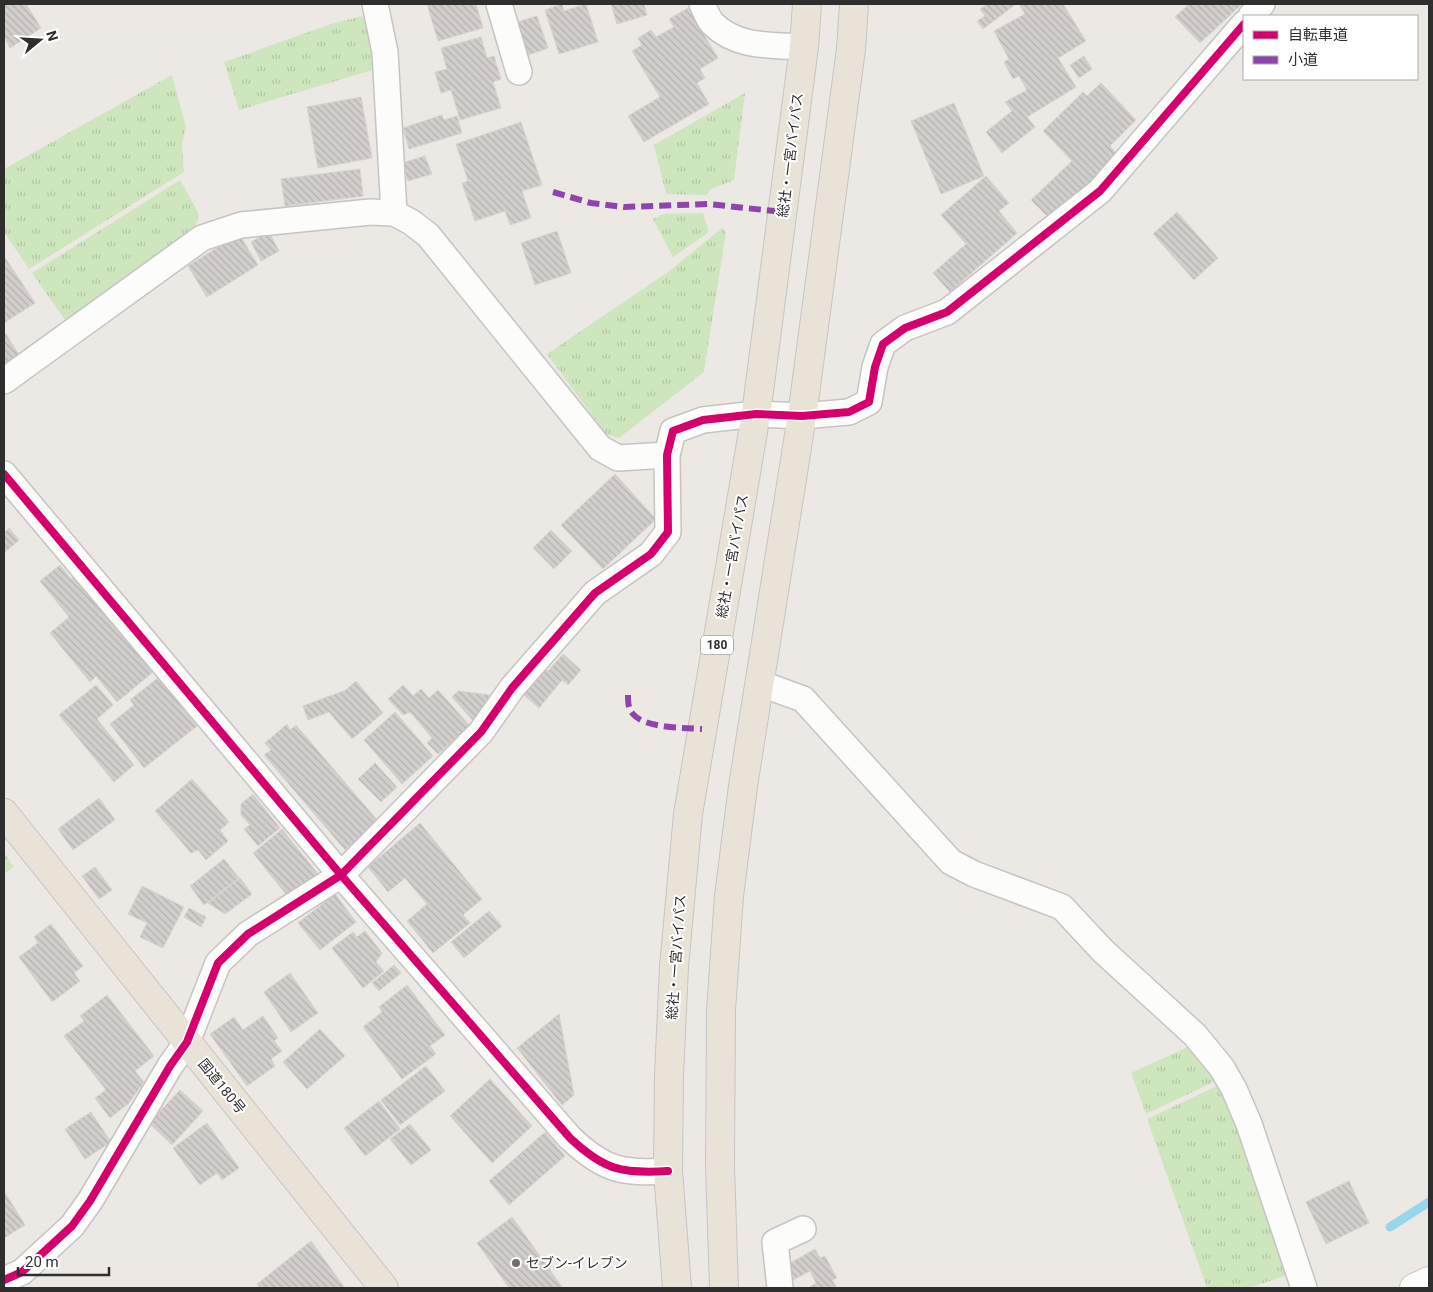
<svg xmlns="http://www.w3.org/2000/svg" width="1433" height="1292" viewBox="0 0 1433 1292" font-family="Roboto,'Noto Sans JP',sans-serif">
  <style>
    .grass { fill: url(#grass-tufts) }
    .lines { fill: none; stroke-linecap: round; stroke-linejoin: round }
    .stream { stroke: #99d6ec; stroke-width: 9 }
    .building { fill: url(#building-back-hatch); stroke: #d7d4d0 }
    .minor-casing { stroke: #c5c4c5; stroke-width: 28 }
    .tertiary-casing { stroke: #c5c4c5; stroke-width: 30 }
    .trunk-casing { stroke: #c6c5c4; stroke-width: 30 }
    .minor { stroke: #fcfcfb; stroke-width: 25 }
    .tertiary { stroke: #fcfcfb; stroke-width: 28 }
    .trunk { stroke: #e9e2d6; stroke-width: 28 }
    .quiet { stroke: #8e44ad; stroke-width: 6; stroke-dasharray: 12 6; stroke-linecap: butt }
    .cycleway-casing { stroke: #fff; stroke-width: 11 }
    .cycleway { stroke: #d6006c; stroke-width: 8 }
    .poi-dot { fill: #706f6e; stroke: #fff; stroke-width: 2 }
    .labels { text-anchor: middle; stroke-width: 4; stroke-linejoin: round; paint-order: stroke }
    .shield { fill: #fff; stroke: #6d6d6d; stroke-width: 1 }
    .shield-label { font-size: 12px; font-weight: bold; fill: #2e2e2e }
    .street-label { font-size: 14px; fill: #2e2e2e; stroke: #fff }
    .poi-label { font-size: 14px; fill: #2e2e2e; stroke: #fff; text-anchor: start }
  </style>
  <defs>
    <pattern id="grass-tufts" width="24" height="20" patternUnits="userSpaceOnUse" patternTransform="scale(1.25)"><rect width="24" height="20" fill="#cee6be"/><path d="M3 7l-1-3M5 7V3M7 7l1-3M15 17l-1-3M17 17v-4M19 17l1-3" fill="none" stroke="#b1c6a4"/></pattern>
    <pattern id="building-back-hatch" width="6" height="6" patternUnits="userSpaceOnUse" patternTransform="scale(1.25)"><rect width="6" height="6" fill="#d1cecb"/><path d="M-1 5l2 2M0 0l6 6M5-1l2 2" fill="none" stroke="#b4b1af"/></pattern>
  </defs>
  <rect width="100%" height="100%" fill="#ece8e4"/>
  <!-- grass -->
  <path class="grass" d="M364 16 376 69 239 110 224 62 334 23Z
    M172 75 186 127 182 143 184 172 29 269 4 232V169Z
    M745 93 734 180 711 189 706 195 666 194 654 145Z
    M180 180 199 214 194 232 66 321 32 273Z
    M703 213 709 232 673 257 653 219 664 214Z
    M722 228 726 232 704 372 619 438 606 434 547 354 668 272Z
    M4 853 14 867 4 874Z
    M1194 1044 1220 1079 1146 1114 1131 1073Z
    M1221 1084 1291 1274 1249 1288H1207L1147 1119Z"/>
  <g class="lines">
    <!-- stream -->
    <path class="stream" d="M1390 1227 1429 1202"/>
  </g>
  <!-- building -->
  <path class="building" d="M4 4H26L41 28 10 48 4 37Z
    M427 4H476L483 28 438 41Z
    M562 4 564 11 586 4 598 42 559 54 545 10Z
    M611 4H644L647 15 617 24Z
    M988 4H1016L983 29 977 21 985 16 980 9Z
    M1019 4H1063L1086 41 1058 58 1076 87 1027 117 1035 127 1002 153 986 132 1012 111 1005 102 1027 90 1019 76 1013 79 1004 62 1009 59 994 31 1025 14Z
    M1189 4H1242L1200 43 1175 17Z
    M688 8 718 58 700 69 705 78 697 83 709 104 644 142 628 116 660 97 632 51 642 45 638 38 651 30 656 37 674 27 669 19Z
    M537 16 548 48 528 55 517 22Z
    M481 37 487 58 494 56 501 79 493 82 501 108 460 120 451 90 441 93 435 72 447 69 441 48Z
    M1084 56 1092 69 1079 78 1070 65Z
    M1101 83 1136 120 1110 146 1116 153 1085 187 1049 218 1031 200 1072 161 1043 131 1083 92 1087 96Z
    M361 97 372 158 318 168 307 107Z
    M954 103 984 176 941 194 911 121Z
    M442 115 444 120 457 116 462 133 409 149 403 128Z
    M521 122 542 185 522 191 531 218 510 225 505 211 475 221 462 183 468 181 456 144Z
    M425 156 432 174 408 181 402 163Z
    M360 169 363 196 285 206 281 179Z
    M986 176 1009 203 999 211 1017 233 950 292 933 273 966 244 941 215Z
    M1177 212 1218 258 1194 280 1153 234Z
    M557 231 571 273 535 285 521 243Z
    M269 232 279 251 261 261 251 242Z
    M239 234 258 265 207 297 188 266Z
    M4 256 35 303 4 323Z
    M6 334 19 355 4 365V336Z
    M615 474 656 519 603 569 561 525Z
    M9 528 19 540 4 553V533Z
    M551 530 572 551 554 569 533 548Z
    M60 565 71 579 74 576 153 672 117 702 96 676 90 682 50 633 69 617 40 581Z
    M563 654 581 670 568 685 562 680 539 708 519 691 542 666 548 671Z
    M159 677 197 726 144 768 110 724 134 705 130 700Z
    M356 681 383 713 352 739 329 712 308 720 303 706 346 690Z
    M96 685 113 705 97 719 134 765 114 782 59 715Z
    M403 685 413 696 421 689 429 698 438 690 470 726 438 754 427 743 432 738 410 712 403 715 388 699Z
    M458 691 490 695 475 723 452 697Z
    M395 712 433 756 402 784 364 740Z
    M287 724 290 730 296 725 378 821 345 850 264 755 271 750 265 743Z
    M375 763 397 787 381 802 358 779Z
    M192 779 229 822 220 830 228 841 206 860 198 850 191 853 155 811Z
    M253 794 280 828 258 846 244 829 250 825 241 815V804Z
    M99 798 115 820 73 850 58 829Z
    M420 823 482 899 463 915 470 923 433 953 407 921 427 904 405 878 388 892 368 867Z
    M282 829 318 874 289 898 253 853Z
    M224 859 239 878 204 905 190 886Z
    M95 867 112 890 99 899 82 876Z
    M240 878 252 894 225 914 208 903Z
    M142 886 184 907 163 948 140 937 147 923 128 914Z
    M335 894 356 922 320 950 298 923Z
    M189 908 206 917 201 927 184 917Z
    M489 911 502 926 464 958 451 942Z
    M51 924 83 966 74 973 80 981 52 1002 19 957 38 943 34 937Z
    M365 931 382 953 376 962 384 971 363 988 332 948 353 932 357 937Z
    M394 965 401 973 379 991 372 983Z
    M290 973 318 1013 291 1032 264 992Z
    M407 985 445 1035 430 1046 436 1054 402 1079 363 1027 382 1012 379 1007Z
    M107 995 154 1056 135 1071 144 1082 128 1104 110 1118 95 1098 106 1090 64 1036 84 1021 80 1016Z
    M559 1014 574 1095 562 1105 517 1048Z
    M263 1016 278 1038 274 1041 282 1051 271 1059 275 1066 247 1086 210 1034 234 1017 243 1030Z
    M320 1029 345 1056 307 1089 283 1062Z
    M426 1066 445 1091 400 1125 381 1100Z
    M490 1079 532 1126 492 1163 450 1116Z
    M180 1090 203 1111 172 1145 149 1123Z
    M379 1101 400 1129 365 1156 344 1128Z
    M91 1112 111 1142 85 1159 65 1129Z
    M207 1123 239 1168 222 1180 217 1173 200 1185 173 1148Z
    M410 1124 431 1150 411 1165 390 1139Z
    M545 1132 565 1156 509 1205 489 1181Z
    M1349 1181 1369 1223 1326 1244 1306 1202Z
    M4 1191 25 1225 4 1238Z
    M512 1217 563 1288H509L477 1243Z
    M311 1241 345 1288H260L257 1284Z
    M815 1249 820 1258 825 1256 837 1278 832 1280 837 1288H808L816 1283 810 1271 793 1280 785 1266Z"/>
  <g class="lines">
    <!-- minor casing -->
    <g class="minor-casing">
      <path id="minor" d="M375 4 385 52 394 213
        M499 4 519 72
        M702 4C705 10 708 19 713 24 737 48 772 45 804 47
        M1251 16 1262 4
        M4 381 202 238 241 225 370 212 394 213 411 222 428 235 600 448 618 458 667 455
        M4 474 341 875 570 1138C604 1170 622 1174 668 1171
        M759 683 803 699 951 862 974 874 1062 907 1103 951 1195 1035 1222 1068 1234 1089 1249 1124 1304 1288
        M4 1280 22 1272 72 1226 90 1201 170 1066 187 1042 218 963 248 934 341 875 481 732 512 688 595 593 651 554 668 532 667 455 673 431 703 420 756 414 802 416 849 412 869 402 875 367 883 344 905 328 947 312 1100 191 1244 24
        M780 1288 775 1242 803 1229"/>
    </g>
    <!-- tertiary casing -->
    <g class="tertiary-casing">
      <path id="tertiary" d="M1414 1288 1429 1281"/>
    </g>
    <!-- trunk casing -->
    <g class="trunk-casing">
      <path id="trunk" d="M4 813 384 1288
        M677 1288 668 1171 669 1075 674 967 688 814 756 414 804 47 807 4
        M724 1288 720 1167 721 1010 729 896 743 786 802 416 851 49 854 4"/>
    </g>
    <!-- minor -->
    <use href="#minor" class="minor"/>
    <!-- tertiary -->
    <use href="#tertiary" class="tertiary"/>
    <!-- trunk -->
    <use href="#trunk" class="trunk"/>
    <!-- quiet -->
    <path class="quiet" d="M553 192 591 203 624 207 708 204 783 212
      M628 695C628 702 628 709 633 714 644 728 685 728 702 729"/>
    <!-- cycleway casing -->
    <g class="cycleway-casing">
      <path id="cycleway" d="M4 474 341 875 570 1138C604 1170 622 1174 668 1171
        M4 1280 22 1272 72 1226 90 1201 170 1066 187 1042 218 963 248 934 341 875 481 732 512 688 595 593 651 554 668 532 667 455 673 431 703 420 756 414 802 416 849 412 869 402 875 367 883 344 905 328 947 312 1100 191 1244 24"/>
    </g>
    <!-- cycleway -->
    <use href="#cycleway" class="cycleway"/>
  </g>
  <!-- markers -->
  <circle class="poi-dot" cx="516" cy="1263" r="5"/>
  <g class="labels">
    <!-- shield labels -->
    <rect class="shield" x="701" y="635.5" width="32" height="19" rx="4"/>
    <g class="shield-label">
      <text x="717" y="649">180</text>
    </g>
    <!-- street labels -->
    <g class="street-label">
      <text transform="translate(790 155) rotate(-83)" y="5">総社・一宮バイパス</text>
      <text transform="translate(732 556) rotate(-80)" y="5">総社・一宮バイパス</text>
      <text transform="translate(676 957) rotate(-86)" y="5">総社・一宮バイパス</text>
      <text transform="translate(222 1086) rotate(51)" y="5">国道180号</text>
    </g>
    <!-- poi labels -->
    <g class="poi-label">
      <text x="526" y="1268">セブン-イレブン</text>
    </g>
  </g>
  <!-- border -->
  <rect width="1433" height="1292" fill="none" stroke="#2e2e2e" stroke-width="10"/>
  <!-- legend -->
  <rect x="1243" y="15" width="175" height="65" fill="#ffffff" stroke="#ababab"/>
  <rect x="1253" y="31" width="25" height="8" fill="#d6006c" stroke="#ababab"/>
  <text x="1288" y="40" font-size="15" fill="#2e2e2e">自転車道</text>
  <rect x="1253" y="56" width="25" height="8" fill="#8e44ad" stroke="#ababab"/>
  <text x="1288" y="65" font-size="15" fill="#2e2e2e">小道</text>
  <!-- north arrow -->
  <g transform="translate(40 40) rotate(72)" stroke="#ffffff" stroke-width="4" paint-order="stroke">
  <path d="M0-4L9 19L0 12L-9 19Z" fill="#2e2e2e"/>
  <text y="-8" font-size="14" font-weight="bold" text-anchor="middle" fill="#2e2e2e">N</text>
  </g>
  <!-- scale -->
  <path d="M18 1267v8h91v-8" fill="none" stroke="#2e2e2e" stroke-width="2.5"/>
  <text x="25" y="1267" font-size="15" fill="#2e2e2e" stroke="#ffffff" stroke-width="4" paint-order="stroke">20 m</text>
</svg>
